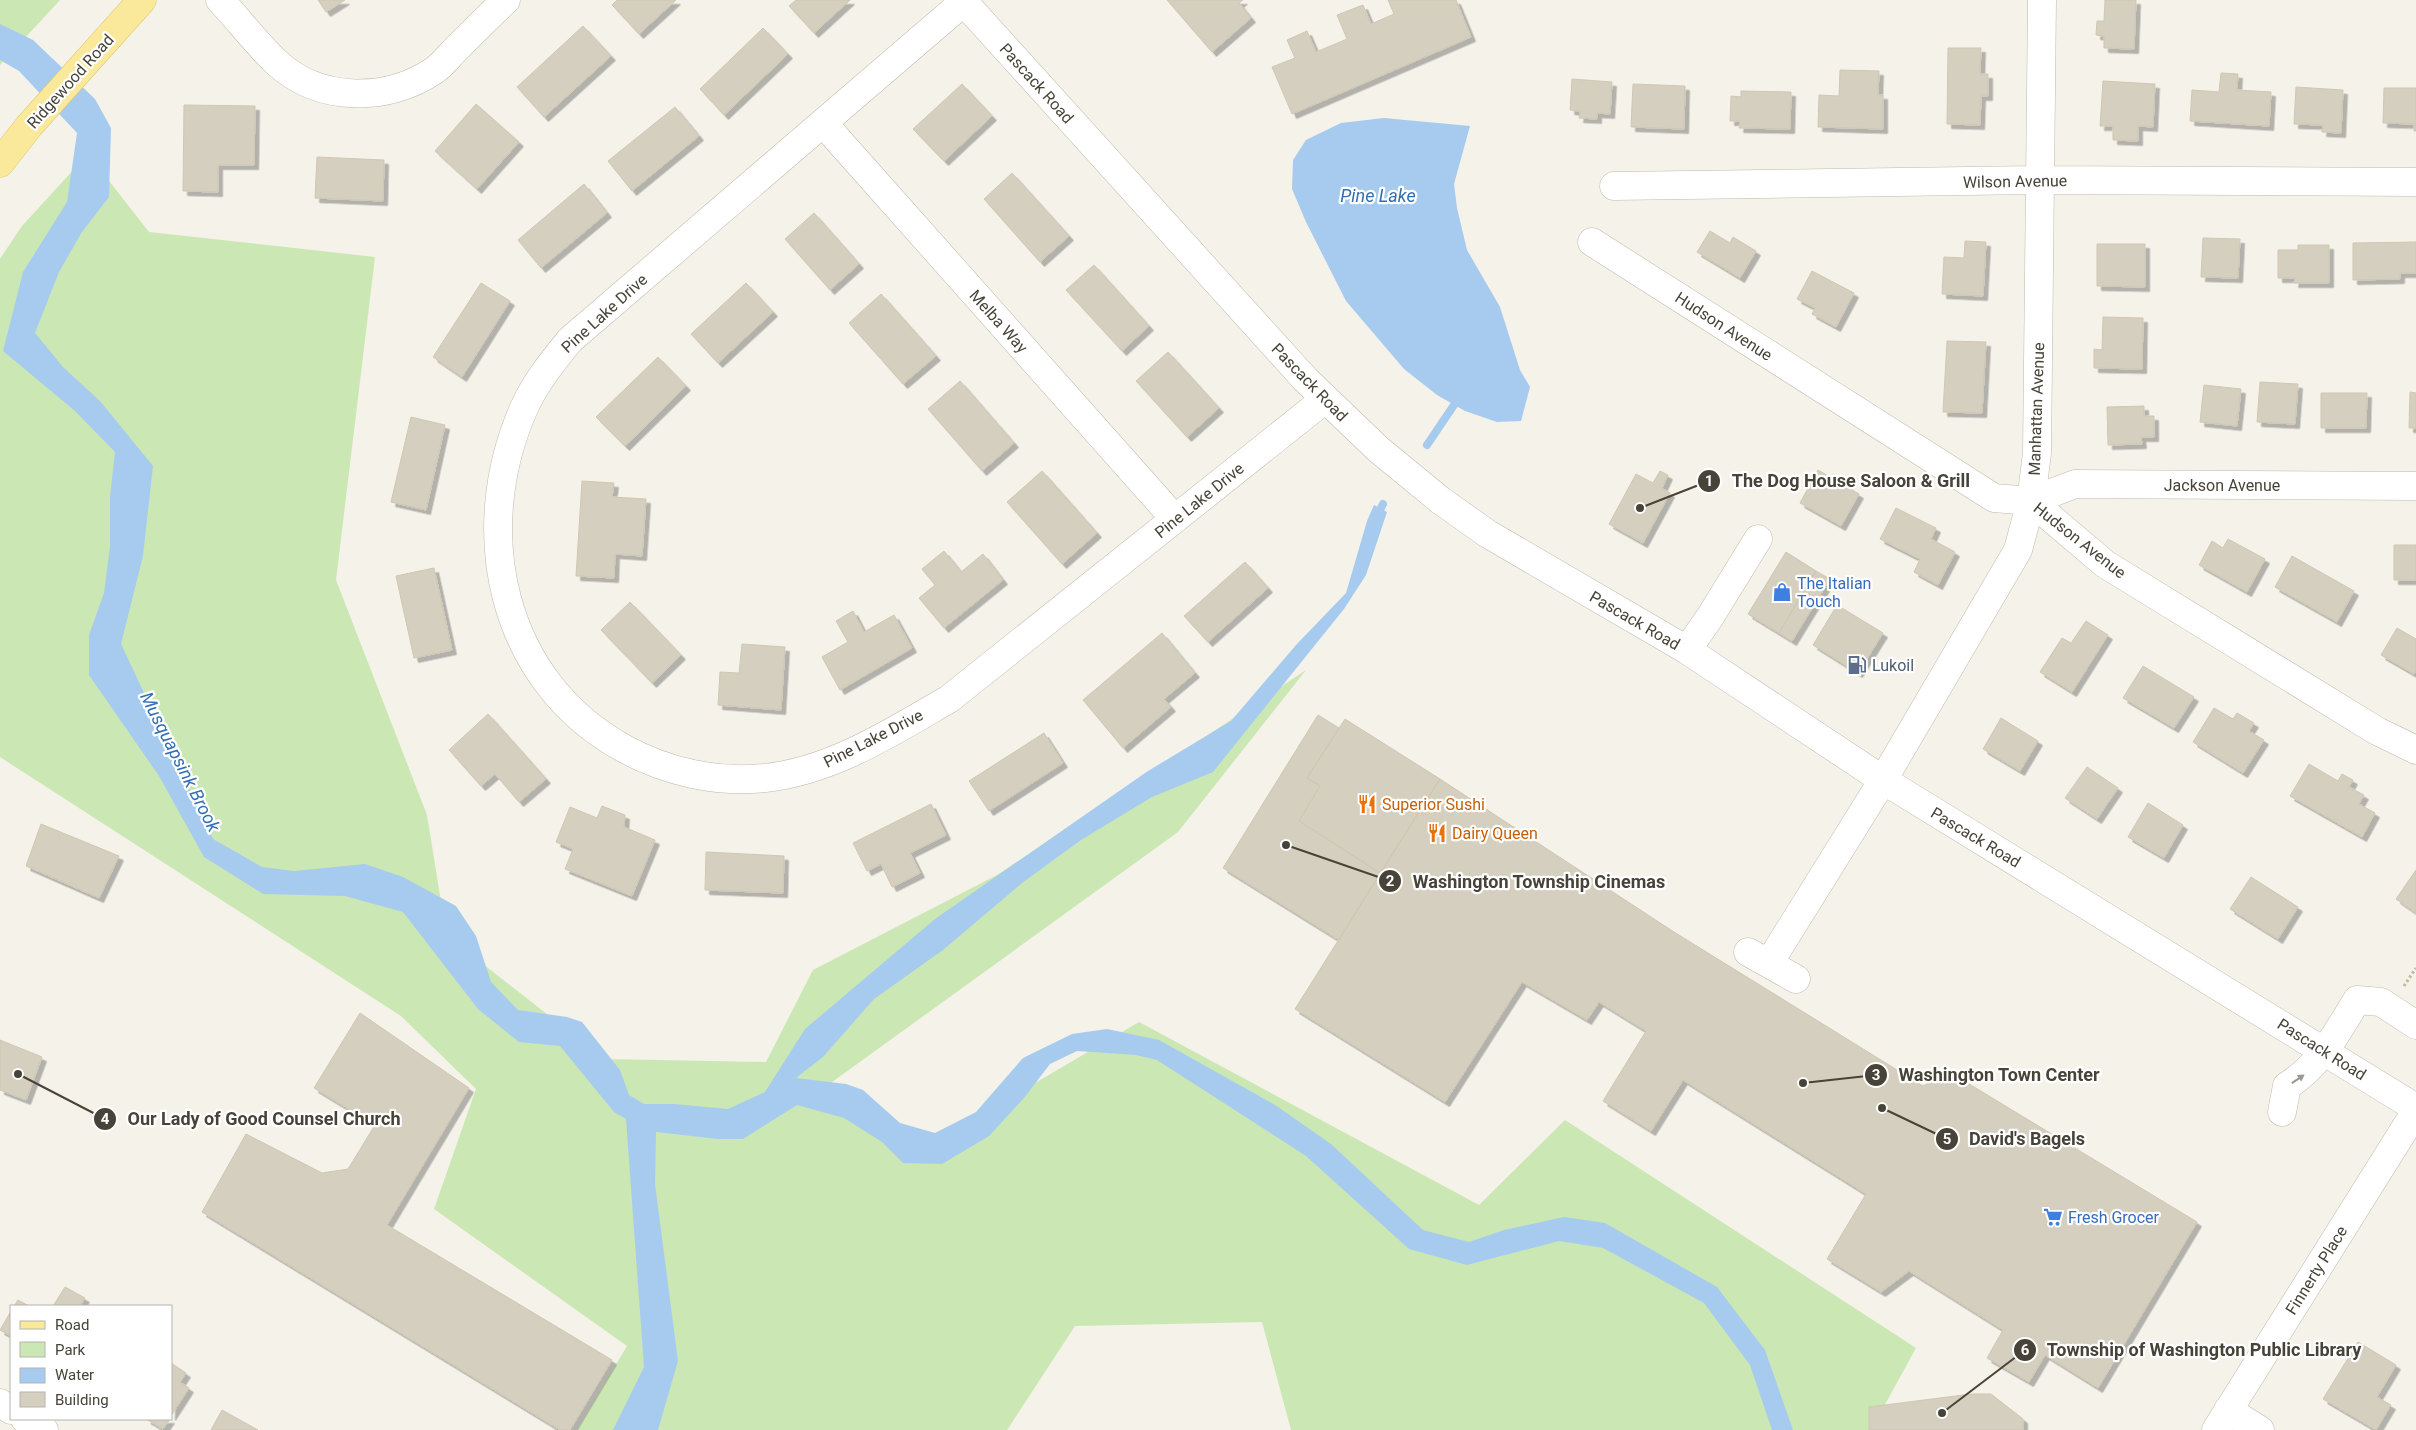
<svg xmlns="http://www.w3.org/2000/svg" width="2416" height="1430" viewBox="0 0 2416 1430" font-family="Roboto,sans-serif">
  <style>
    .green { fill: #cbe7b3 }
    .water { fill: #a7cbef }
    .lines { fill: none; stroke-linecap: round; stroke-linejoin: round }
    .stream { stroke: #a7cbef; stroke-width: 8 }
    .building { fill: #d5cfbf; stroke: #d0c7b2; filter: url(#shadow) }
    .minor-casing { stroke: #bfbaac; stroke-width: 29 }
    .major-casing { stroke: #e1c96a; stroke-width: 29 }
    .path { stroke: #c1b89d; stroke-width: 3; stroke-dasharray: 2.5 2.5; stroke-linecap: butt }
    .minor { stroke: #fff; stroke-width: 28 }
    .major { stroke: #fbe99b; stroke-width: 28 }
    .oneway { fill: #9a9892 }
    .labels { text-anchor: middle; stroke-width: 4.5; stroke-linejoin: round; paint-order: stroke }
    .street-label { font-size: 16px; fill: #484338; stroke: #fff }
    .shop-label { font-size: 16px; fill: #366cbe; stroke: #fff; text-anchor: start }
    .service-label { font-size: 16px; fill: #4e5e75; stroke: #fff; text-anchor: start }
    .food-label { font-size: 16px; fill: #c56008; stroke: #fff; text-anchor: start }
    .water-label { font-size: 18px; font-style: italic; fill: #3370b1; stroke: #fff }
    .leader { fill: none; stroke: #484338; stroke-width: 2 }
    .callout-dot { fill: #484338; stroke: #fff; stroke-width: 2 }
    .mark-label { font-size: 15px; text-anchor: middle; font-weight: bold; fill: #fff }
    .callout-label { font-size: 18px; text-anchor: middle; font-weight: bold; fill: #484338; stroke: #fff; stroke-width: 4.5; stroke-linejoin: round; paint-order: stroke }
  </style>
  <defs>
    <filter id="shadow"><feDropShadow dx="4.5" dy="4.5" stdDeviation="0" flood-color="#0004"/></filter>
  </defs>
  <rect width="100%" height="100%" fill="#f4f2e9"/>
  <!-- green -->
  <path class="green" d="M0 0H60L0 65Z
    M98 143 102 172 149 232 375 257 336 580 427 815 443 914 478 960 604 1059 766 1062 813 970 997 875 1306 670 1178 832 810 1098 928 1146 1139 1022 1479 1205 1565 1120 1916 1348 1871 1430H1291L1262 1322 1075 1326 1007 1430H577L627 1346 434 1209 476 1089 401 1016 0 757V259L22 226Z"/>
  <!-- water -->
  <path class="water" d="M0 24 33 40 95 99 111 128 109 197 82 232 59 272 35 333 63 367 100 401 153 466 143 556 121 644 213 839 262 867 294 871 365 864 403 877 456 906 476 936 491 982 518 1010 567 1017 582 1022 620 1070 629 1095 644 1104H674L728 1109 765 1092 805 1029 935 919 1148 771 1231 721 1296 645 1346 593 1367 521 1374 505 1387 512 1366 575 1344 609 1213 772 1152 797 1081 840 1022 883 943 950 874 999 823 1057 796 1078 846 1084 863 1090 900 1123 935 1133 976 1112 1023 1058 1072 1034 1107 1029 1159 1040 1275 1105 1331 1144 1423 1230 1469 1242 1504 1230 1564 1217 1605 1223 1717 1287 1765 1350 1793 1430H1772L1750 1365 1704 1303 1603 1248 1559 1241 1467 1265 1409 1249 1306 1156 1157 1060 1136 1055 1077 1051 1050 1064 1024 1098 989 1136 942 1164 903 1163 882 1142 844 1118 797 1105 743 1139H718L656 1132 655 1184 678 1361 658 1430H613L644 1367 626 1119 614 1112 560 1046 519 1042 478 1009 403 912 345 896 263 894 204 857 159 776 89 675V635L104 593 110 547V496L115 452 75 411 3 351 23 272 67 202 77 133 19 71 0 60Z
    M1384 118 1470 126 1454 184 1457 208 1467 250 1500 307 1520 370 1530 387 1521 421 1497 422 1465 411 1437 395 1404 369 1346 301 1306 222 1292 189 1293 160 1306 140 1341 123Z"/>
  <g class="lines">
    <!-- stream -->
    <path class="stream" d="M1427 445 1454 405
      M1376 518 1383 504"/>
  </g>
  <!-- building -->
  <path class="building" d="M318 0H345L326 12Z
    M617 0H676L639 34 612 5Z
    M796 0H850L814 33 789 6Z
    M1167 0H1243L1239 3 1251 18 1212 52Z
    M1388 0H1456L1471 37 1292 114 1272 67 1295 58 1287 40 1307 31 1316 52 1347 39 1337 15 1363 5 1371 24 1394 14Z
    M2105 0H2136L2134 49 2104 48V36L2096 35 2097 21H2104Z
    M583 26 611 56 544 117 517 87Z
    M763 28 788 54 724 115 700 89Z
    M1948 48H1981L1980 74H1988V96H1981L1980 125 1947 124Z
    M1840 70 1879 71 1878 95H1883V129L1818 127 1819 95 1839 96Z
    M2221 73 2238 74 2237 90 2271 92 2269 126 2190 121 2192 90 2219 92Z
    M1572 79 1612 82 1610 114 1597 113V119L1579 118 1580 111 1570 110Z
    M2103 81 2155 84 2153 127 2138 126V141L2113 140V126H2100Z
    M962 84 992 116 944 161 913 129Z
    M1633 84 1685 86 1684 129 1631 127Z
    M2296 87 2343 90 2341 133 2322 132 2323 125 2294 124Z
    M2384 88H2416V131H2414V124L2383 123Z
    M1741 91 1791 92 1790 129 1739 128 1740 121H1730L1731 96 1741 97Z
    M476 104 519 142 477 189 435 151Z
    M184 105 255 106 254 165H218V192L183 191Z
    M675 107 699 136 632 191 608 161Z
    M317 157 384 160 383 201 315 198Z
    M1012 173 1069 236 1040 262 984 199Z
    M584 184 607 213 541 268 518 240Z
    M814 213 859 264 830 290 785 239Z
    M1710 231 1730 243 1733 237 1756 251 1740 278 1697 252Z
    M2203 238 2240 239 2238 278 2201 277Z
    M1965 241 1986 242 1983 296 1942 294 1944 257 1964 258Z
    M2416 242V273H2400V279L2353 280V243Z
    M2097 244H2145V287L2097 286Z
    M2298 245H2329V283H2294L2295 278H2278V250H2298Z
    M1094 265 1149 326 1122 351 1066 290Z
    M1812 271 1854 293 1836 327 1812 314 1815 308 1797 299Z
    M481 283 510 301 462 377 433 357Z
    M746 283 773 312 718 363 691 334Z
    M881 294 936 356 903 384 849 323Z
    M2103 317 2143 318 2142 369 2094 368V349L2102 350Z
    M1947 341 1986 342 1982 413 1943 412Z
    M1168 352 1219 408 1187 437 1136 381Z
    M658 357 686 386 625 446 596 417Z
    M960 381 1014 443 982 471 928 409Z
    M2260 382 2298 384 2295 424 2257 422Z
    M2204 385 2241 389 2237 426 2200 422Z
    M2410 392 2416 393V428H2409Z
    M2321 393H2367L2366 428H2321Z
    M2144 406V416H2154V437H2141L2142 444 2108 445 2107 407Z
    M411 417 445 425 426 510 391 502Z
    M1818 470 1859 494 1841 526 1800 503Z
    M1042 471 1097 533 1062 564 1007 502Z
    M1660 471 1668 475 1662 488 1670 493 1643 543 1609 524 1636 474 1653 483Z
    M582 481 614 483 612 497 646 499 642 556 615 554 614 578 576 576Z
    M1896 508 1936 528 1931 539 1955 552 1938 585 1914 572 1920 559 1880 539Z
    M2228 539 2265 559 2247 592 2199 565 2212 541 2223 548Z
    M2394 545H2416V580H2394Z
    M944 551 961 572 983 554 1003 580 944 628 919 598 935 585 922 569Z
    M1786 552 1816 571 1779 633 1748 614Z
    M2292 556 2354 591 2337 622 2275 587Z
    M1245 562 1268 588 1208 642 1184 616Z
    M434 568 452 650 414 658 396 576Z
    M1816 571 1830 579 1792 641 1779 633Z
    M630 602 681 655 652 683 601 630Z
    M1837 605 1883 633 1858 673 1813 645Z
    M853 611 864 632 894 615 912 648 840 690 822 657 848 642 836 621Z
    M2086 621 2108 635 2072 692 2040 672 2062 638 2071 643Z
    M2397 628 2416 639V670L2414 674 2381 655Z
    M1162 633 1195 673 1164 699 1171 707 1123 748 1083 700Z
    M742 644 785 647 781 710 718 705 720 672 739 673Z
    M2143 666 2194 697 2174 728 2123 698Z
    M2214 708 2233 719 2237 713 2254 723 2249 731 2264 740 2243 773 2193 742Z
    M488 714 546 779 519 802 495 774 481 786 449 750Z
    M1318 715 1339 728 1307 778 1320 786 1299 821 1380 873 1339 940 1223 868Z
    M2001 718 2038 741 2020 771 1983 749Z
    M1345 719 1440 779 1380 873 1299 821 1320 786 1307 778Z
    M1044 733 1063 763 989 811 969 781Z
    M2309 764 2338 781 2342 774 2353 780 2349 787 2364 795 2359 804 2375 813 2362 837 2290 796Z
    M2087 767 2118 788 2097 819 2065 798Z
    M1440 779 1674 932 1923 1086 1951 1073 2197 1222 2098 1388 2045 1355 2029 1382 1987 1358 2003 1330 1909 1271 1881 1292 1827 1259 1866 1194 1683 1080 1651 1131 1603 1101 1646 1031 1599 1002 1587 1020 1522 982 1445 1102 1295 1009Z
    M2148 803 2183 825 2164 858 2128 837Z
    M931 804 946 835 910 853 920 873 892 887 881 864 867 871 853 843Z
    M602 806 625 815 624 827 655 840 632 896 565 869 573 849 556 842 570 807 597 818Z
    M41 824 119 856 99 898 26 866Z
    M706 852 784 856 783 893 705 890Z
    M2416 870V913L2396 899Z
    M2251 877 2298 907 2278 939 2230 909Z
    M360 1013 469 1088 387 1225 612 1360 570 1430H560L202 1212 246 1134 322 1173 348 1169 375 1125 314 1088Z
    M0 1040 42 1057 26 1100 0 1090Z
    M65 1287 85 1298 80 1306H53Z
    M18 1300 29 1306H14Z
    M11 1311V1336L0 1330Z
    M2358 1342 2396 1365 2377 1397 2391 1405 2376 1430 2323 1399Z
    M171 1363 186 1373 180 1382 189 1388 171 1416Z
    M1971 1394H1991L2023 1419V1430H1869V1407Z
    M222 1410 258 1430H211Z
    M146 1419H170L163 1429Z"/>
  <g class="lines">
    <!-- minor casing -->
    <g class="minor-casing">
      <path id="minor" d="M220 0C239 20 256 43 276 62 320 103 388 102 435 70 443 64 450 55 457 48 473 32 489 16 506 0
        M962 0 1305 379 1378 449 1440 500 1488 534 1687 650 1883 780 2416 1108
        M966 0 570 340C553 361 535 383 524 408 469 532 501 682 625 749 667 772 717 783 765 778 832 771 892 732 949 699L1324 400
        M823 123 1175 519
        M1614 186 2041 180 2416 182
        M1592 242 1994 498 2031 501 2105 564 2377 731 2416 750
        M2031 501 2075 484 2416 486
        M1687 650 1710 617 1758 539
        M1748 952 1796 979
        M1769 963 1883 780 2018 550 2031 501 2037 453 2042 0
        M2282 1112 2287 1086C2321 1064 2336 1034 2357 1000L2381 1002 2416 1025
        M0 1403 11 1410
        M2228 1410 2260 1430
        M25 1419 44 1430
        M2216 1430 2416 1111"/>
    </g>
    <!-- major casing -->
    <g class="major-casing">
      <path id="major" d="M0 163 29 126 142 0"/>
    </g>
    <!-- path -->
    <path class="path" d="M2404 986 2416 968"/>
    <!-- minor -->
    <use href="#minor" class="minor"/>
    <!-- major -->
    <use href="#major" class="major"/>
  </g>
  <!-- one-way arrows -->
  <defs><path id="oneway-solid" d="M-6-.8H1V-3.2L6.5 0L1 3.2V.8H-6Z" transform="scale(1.25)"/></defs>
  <use class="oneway" href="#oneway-solid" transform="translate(2298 1079) rotate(-34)"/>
  <!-- icons -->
  <defs>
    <g id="shop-bare" transform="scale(1.5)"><path d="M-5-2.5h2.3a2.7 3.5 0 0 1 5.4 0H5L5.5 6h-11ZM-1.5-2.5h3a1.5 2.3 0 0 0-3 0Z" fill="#3f7fe0" stroke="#fff" stroke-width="2.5" paint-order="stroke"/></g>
    <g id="fuel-bare" transform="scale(1.5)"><path d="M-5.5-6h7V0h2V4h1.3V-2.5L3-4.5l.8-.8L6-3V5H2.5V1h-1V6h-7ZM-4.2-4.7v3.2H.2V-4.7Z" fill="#5c6f8a" stroke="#fff" stroke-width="2.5" paint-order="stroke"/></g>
    <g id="restaurant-bare" transform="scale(1.5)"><path d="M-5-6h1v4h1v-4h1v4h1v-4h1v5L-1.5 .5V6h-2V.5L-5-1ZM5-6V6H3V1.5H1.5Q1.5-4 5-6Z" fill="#e8710a" stroke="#fff" stroke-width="2.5" paint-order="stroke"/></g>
    <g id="supermarket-bare" transform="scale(1.5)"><path d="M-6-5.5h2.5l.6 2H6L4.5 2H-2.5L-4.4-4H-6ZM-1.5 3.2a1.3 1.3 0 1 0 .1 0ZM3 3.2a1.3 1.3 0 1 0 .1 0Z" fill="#3f7fe0" stroke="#fff" stroke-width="2.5" paint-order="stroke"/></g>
  </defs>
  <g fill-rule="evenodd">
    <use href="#shop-bare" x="1782" y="592"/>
    <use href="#fuel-bare" x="1857" y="665"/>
    <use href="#restaurant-bare" x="1367" y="804"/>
    <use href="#restaurant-bare" x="1437" y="833"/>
    <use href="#supermarket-bare" x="2053" y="1217"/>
  </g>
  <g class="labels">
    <!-- street labels -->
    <g class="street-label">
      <text transform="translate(70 81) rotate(-48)" y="6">Ridgewood Road</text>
      <text transform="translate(1037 83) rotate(48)" y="6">Pascack Road</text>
      <text transform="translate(2015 181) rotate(-1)" y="6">Wilson Avenue</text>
      <text transform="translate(604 313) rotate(-42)" y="6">Pine Lake Drive</text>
      <text transform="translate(999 321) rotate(48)" y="6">Melba Way</text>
      <text transform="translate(1724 326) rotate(33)" y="6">Hudson Avenue</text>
      <text transform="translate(1310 382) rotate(46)" y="6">Pascack Road</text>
      <text transform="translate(2036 409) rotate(-88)" y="6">Manhattan Avenue</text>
      <text x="2222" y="491">Jackson Avenue</text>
      <text transform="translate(1199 500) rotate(-39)" y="6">Pine Lake Drive</text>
      <text transform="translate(2080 540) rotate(38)" y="6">Hudson Avenue</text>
      <text transform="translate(1635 620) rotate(30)" y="6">Pascack Road</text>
      <text transform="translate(873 738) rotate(-27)" y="6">Pine Lake Drive</text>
      <text transform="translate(1976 837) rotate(31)" y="6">Pascack Road</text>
      <text transform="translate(2322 1049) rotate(32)" y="6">Pascack Road</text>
      <text transform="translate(2316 1270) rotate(-58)" y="6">Finnerty Place</text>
    </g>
    <!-- shop labels -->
    <g class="shop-label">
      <text x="1797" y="589">The Italian<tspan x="1797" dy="18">Touch</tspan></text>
      <text x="2068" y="1223">Fresh Grocer</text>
    </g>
    <!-- service labels -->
    <g class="service-label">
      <text x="1872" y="671">Lukoil</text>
    </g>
    <!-- food labels -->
    <g class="food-label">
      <text x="1382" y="810">Superior Sushi</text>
      <text x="1452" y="839">Dairy Queen</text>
    </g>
    <!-- water labels -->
    <g class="water-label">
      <text x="1378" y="202">Pine Lake</text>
      <text transform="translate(180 762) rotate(63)" y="6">Musquapsink Brook</text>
    </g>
  </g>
  <!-- callouts -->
  <path class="leader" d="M1640 508L1709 481M1286 845L1390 881M1803 1083L1876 1075M18 1074L105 1119M1882 1108L1947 1139M1942 1413L2025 1350"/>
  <g class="callout-dot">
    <circle cx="1640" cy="508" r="5"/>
    <circle cx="1286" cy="845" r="5"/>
    <circle cx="1803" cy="1083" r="5"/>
    <circle cx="18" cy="1074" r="5"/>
    <circle cx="1882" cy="1108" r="5"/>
    <circle cx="1942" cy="1413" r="5"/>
    <circle cx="1709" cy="481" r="12"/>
    <circle cx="1390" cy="881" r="12"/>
    <circle cx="1876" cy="1075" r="12"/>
    <circle cx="105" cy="1119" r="12"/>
    <circle cx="1947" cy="1139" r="12"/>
    <circle cx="2025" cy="1350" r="12"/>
  </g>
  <g class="mark-label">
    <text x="1709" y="486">1</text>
    <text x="1390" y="886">2</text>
    <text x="1876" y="1080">3</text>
    <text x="105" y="1124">4</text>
    <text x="1947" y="1144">5</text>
    <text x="2025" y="1355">6</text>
  </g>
  <g class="callout-label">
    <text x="1851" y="487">The Dog House Saloon &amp; Grill</text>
    <text x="1539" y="888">Washington Township Cinemas</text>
    <text x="1999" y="1081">Washington Town Center</text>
    <text x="264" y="1125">Our Lady of Good Counsel Church</text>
    <text x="2027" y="1145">David's Bagels</text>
    <text x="2204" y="1356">Township of Washington Public Library</text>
  </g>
  <!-- legend -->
  <rect x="10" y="1305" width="162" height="115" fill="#ffffff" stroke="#b6b4af"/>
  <rect x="20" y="1321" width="25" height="8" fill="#fbe99b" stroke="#b6b4af"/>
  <text x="55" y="1330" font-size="15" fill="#484338">Road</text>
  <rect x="20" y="1342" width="25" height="15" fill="#cbe7b3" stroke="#b6b4af"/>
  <text x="55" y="1355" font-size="15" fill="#484338">Park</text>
  <rect x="20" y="1368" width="25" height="15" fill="#a7cbef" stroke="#b6b4af"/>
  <text x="55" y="1380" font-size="15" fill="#484338">Water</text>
  <rect x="20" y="1392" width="25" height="15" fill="#d5cfbf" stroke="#b6b4af"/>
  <text x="55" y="1405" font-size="15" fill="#484338">Building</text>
</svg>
